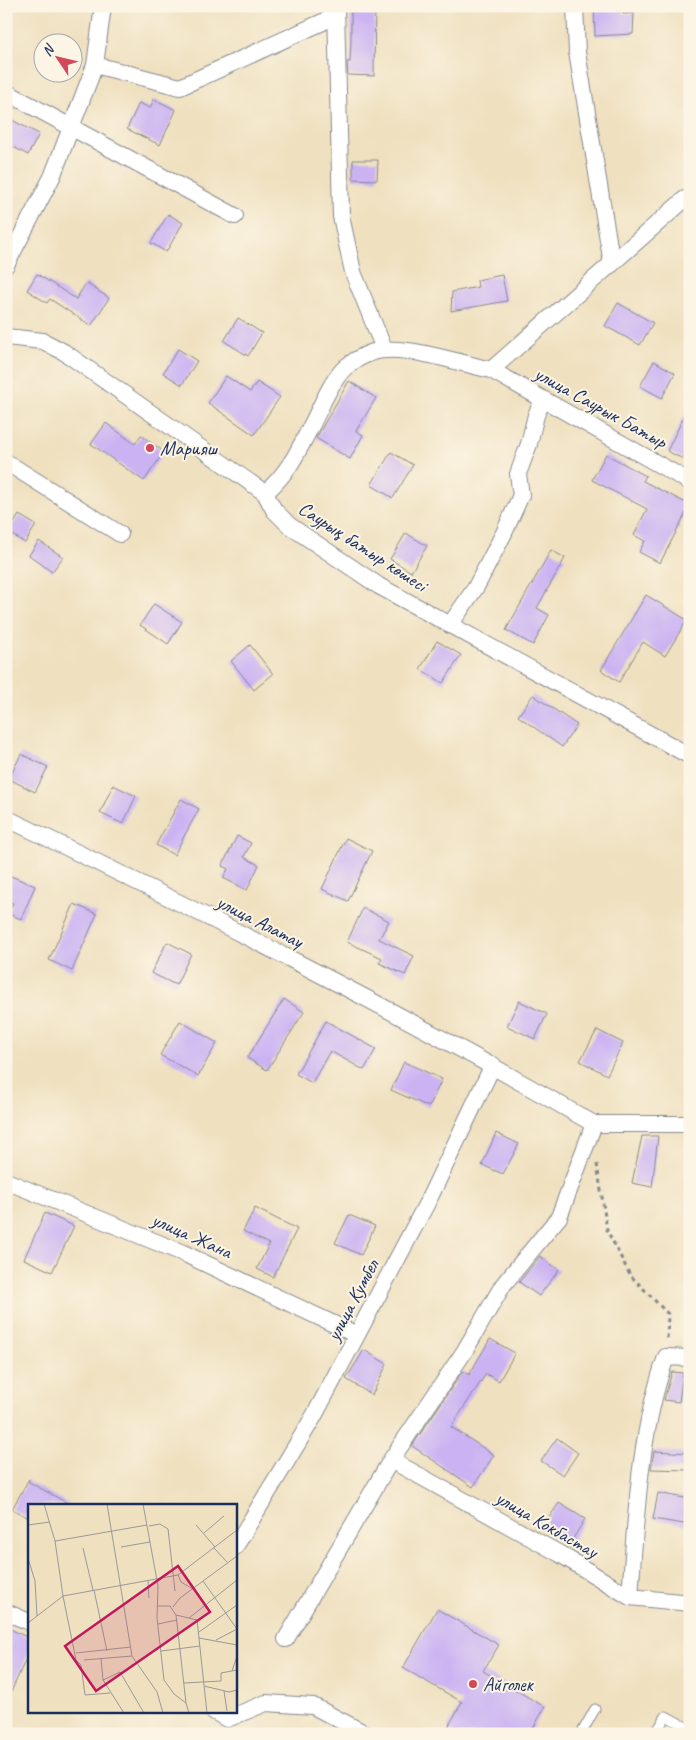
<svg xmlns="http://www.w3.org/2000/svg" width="696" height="1740" viewBox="0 0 696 1740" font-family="Caveat,sans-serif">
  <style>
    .building { fill: #cbb3f3 }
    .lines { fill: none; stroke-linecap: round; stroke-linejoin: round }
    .service-casing { stroke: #85888e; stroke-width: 11 }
    .minor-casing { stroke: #85888e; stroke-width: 18 }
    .path { stroke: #85888e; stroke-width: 3; stroke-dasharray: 4 4; stroke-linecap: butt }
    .service { stroke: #fff; stroke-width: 9 }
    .minor { stroke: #fff; stroke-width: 16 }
    .poi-dot { fill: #d1495b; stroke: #fcf5e5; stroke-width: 2 }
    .labels { text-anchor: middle; stroke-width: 4; stroke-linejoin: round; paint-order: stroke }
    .street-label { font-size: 20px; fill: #1b2f5e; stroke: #fcf5e5 }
    .poi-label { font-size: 20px; fill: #1b2f5e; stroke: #fcf5e5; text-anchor: start }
    .inset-road { fill: none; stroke: #9a9998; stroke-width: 1 }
    .view { fill: #c2185b; fill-opacity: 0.15; stroke: #c2185b; stroke-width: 2.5 }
    .inset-edge { fill: none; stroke: #1b2f5e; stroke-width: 2.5 }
  </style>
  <rect width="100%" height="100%" fill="#fcf5e5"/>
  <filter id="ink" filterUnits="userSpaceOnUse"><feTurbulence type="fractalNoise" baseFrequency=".02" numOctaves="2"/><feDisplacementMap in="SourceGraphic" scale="10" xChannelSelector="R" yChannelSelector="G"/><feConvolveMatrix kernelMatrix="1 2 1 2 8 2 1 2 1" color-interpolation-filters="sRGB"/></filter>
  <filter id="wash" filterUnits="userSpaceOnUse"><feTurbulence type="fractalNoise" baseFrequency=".0096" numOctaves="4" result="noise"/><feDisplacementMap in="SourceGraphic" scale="20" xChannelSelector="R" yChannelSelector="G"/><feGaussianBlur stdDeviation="1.12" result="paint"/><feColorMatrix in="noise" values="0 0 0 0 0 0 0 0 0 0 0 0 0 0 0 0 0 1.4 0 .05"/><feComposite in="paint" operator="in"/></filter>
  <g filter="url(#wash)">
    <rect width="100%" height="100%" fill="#efe0bf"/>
    <g id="blocks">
      <!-- building -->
      <path class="building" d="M351 6H375L374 76 348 75 347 62H350L351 42Z
        M594 6H623V14L634 13 633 34 595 36Z
        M154 99 176 110 160 145 127 129 139 103 150 108Z
        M6 117 39 134 28 155 6 143Z
        M353 160H378L377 180 353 179Z
        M168 214 183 223 166 252 151 243Z
        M37 274 76 299 86 283 109 298 91 326 50 299 47 303 27 290Z
        M502 275 507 301 451 311 452 292 478 287 477 280Z
        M618 303 653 323 640 345 605 326Z
        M238 318 262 333 248 356 224 341Z
        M178 349 197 361 182 385 163 373Z
        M654 361 675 373 662 398 640 386Z
        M226 376 250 392 257 382 280 397 254 435 208 403Z
        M349 381 376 398 356 431 363 435 350 459 316 438Z
        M690 404V454L686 452 683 459 667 451Z
        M106 423 135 444 141 435 164 452 144 481 91 444Z
        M391 452 413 465 393 498 371 485Z
        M606 454 646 476 643 481 690 505 660 563 639 552 645 541 634 535 647 509 592 480Z
        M19 515 36 525 25 543 8 532Z
        M406 533 427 546 411 572 390 559Z
        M39 541 63 557 52 572 29 555Z
        M551 550 565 558 537 608 549 615 533 645 506 630Z
        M646 595 687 620 665 656 643 642 619 682 601 670Z
        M154 604 182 622 168 644 140 625Z
        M437 641 461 655 443 683 420 669Z
        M250 645 273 674 254 690 231 661Z
        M533 695 577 725 562 747 518 716Z
        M21 754 48 767 35 792 9 779Z
        M113 785 136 796 123 824 100 813Z
        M181 799 199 809 174 855 156 845Z
        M237 836 251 843 244 857 259 865 247 890 223 878 228 869 222 866Z
        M346 838 372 851 348 901 322 889Z
        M11 876 35 886 21 919 8 914 13 903 6 900V887Z
        M74 904 97 914 72 971 49 960Z
        M363 908 389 921 379 939 414 956 405 975 379 963 382 958 347 942Z
        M167 942 191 954 176 985 151 973Z
        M284 999 304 1012 267 1070 247 1058Z
        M519 1001 547 1014 535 1039 507 1026Z
        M180 1021 217 1043 198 1076 160 1055Z
        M326 1021 376 1049 364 1070 330 1051 312 1083 296 1074Z
        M597 1030 623 1043 607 1075 580 1061Z
        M404 1062 442 1079 429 1107 391 1090Z
        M496 1133 519 1144 503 1174 482 1165Z
        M642 1136H658L652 1187 632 1183Z
        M255 1208 297 1229 273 1277 257 1269 269 1244 243 1231Z
        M45 1213 74 1226 52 1272 24 1259Z
        M349 1215 375 1226 361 1255 335 1243Z
        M540 1256 559 1270 539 1296 519 1282Z
        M490 1339 515 1353 499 1381 486 1374 451 1427 494 1455 473 1487 412 1446 463 1371 469 1375Z
        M364 1350 387 1364 372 1395 346 1379Z
        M672 1372 683 1373 679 1402 664 1400Z
        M557 1438 578 1453 563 1475 541 1461Z
        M654 1451 689 1453V1470L651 1469Z
        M29 1479V1482L71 1505H29V1518L12 1509Z
        M658 1493 690 1499V1525L653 1519Z
        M559 1503 585 1519 571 1542 544 1525Z
        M437 1609 499 1645 483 1671 545 1707 530 1734H455L447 1729 462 1702 403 1668Z
        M10 1629 29 1638V1652L6 1703V1638Z"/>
    </g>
  </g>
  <g filter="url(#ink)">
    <use href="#blocks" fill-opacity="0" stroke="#85888e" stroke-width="1"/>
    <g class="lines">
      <!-- service casing -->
      <g class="service-casing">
        <path id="service" d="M581 1734 595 1709
          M655 1734 666 1716 690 1729"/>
      </g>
      <!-- minor casing -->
      <g class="minor-casing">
        <path id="minor" d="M336 6 341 216 353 272 384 349
          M575 6 577 52 612 264
          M95 65 180 87 336 16
          M6 92 235 216
          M6 265 52 177 95 65 103 6
          M6 337 43 341 64 352 265 493 274 510 290 526 379 586 690 756
          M491 370 690 482
          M6 462 120 534
          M265 493C287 474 297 454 310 428 320 410 331 379 347 366 357 358 373 350 386 350 415 348 460 363 491 370L685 199 690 201
          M450 625 476 587 504 533 521 495 518 474 529 444 536 415 543 400
          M6 818C205 914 403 1013 594 1124
          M594 1124H690
          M6 1181 183 1253 357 1335
          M391 1460 560 1554 630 1597 690 1603
          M235 1547 314 1416 428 1201 493 1065
          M630 1597C636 1517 639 1434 666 1357L690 1358
          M6 1612 29 1622
          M286 1639 391 1460 464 1352 503 1285 559 1217 594 1124
          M213 1711 227 1719 266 1703 313 1706 366 1734"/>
      </g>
      <!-- path -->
      <path class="path" d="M597 1164 607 1230 630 1275 668 1314 667 1341"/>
      <!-- service -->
      <use href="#service" class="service"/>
      <!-- minor -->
      <use href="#minor" class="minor"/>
    </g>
  </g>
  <!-- markers -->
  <g class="poi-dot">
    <circle cx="150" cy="448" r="5"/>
    <circle cx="473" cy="1684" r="5"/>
  </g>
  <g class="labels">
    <!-- street labels -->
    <g class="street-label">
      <text transform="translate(601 407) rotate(29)" y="7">улица Саурык Батыр</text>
      <text transform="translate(363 546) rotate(33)" y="7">Саурық батыр көшесі</text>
      <text transform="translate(260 921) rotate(27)" y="7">улица Алатау</text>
      <text transform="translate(192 1235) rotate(24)" y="7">улица Жана</text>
      <text transform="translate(352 1300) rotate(-62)" y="7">улица Кумбел</text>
      <text transform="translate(547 1524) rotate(30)" y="7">улица Кокбастау</text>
    </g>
    <!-- poi labels -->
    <g class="poi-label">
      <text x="160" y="455">Марияш</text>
      <text x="483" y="1691">Айголек</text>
    </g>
  </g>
  <!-- overview -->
  <g transform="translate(28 1504)">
    <rect width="209" height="209" fill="#efe0bf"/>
    <path class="inset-road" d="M16 0 27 37 35 92 48 156 53 161 57 191 82 189M79 0 104 152M115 0 130 82 129 114 136 176 146 190 158 199 161 209M0 21 22 18M168 21 187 43M121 22 132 20 140 25 147 87M176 29 196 12M27 37 119 21M93 43 122 38M55 44 65 86M186 44 199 58M0 54 7 77 9 112M150 71 153 78 165 85M120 77 121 94M175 77 209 125M66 86 79 147M35 92 150 71 209 26M130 102H142L148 111 169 116 179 209M145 103 152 94 209 52M148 111 158 199M161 114 209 76M0 119 35 92M130 120 149 116M171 128 209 101M171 134 209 141M188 136 209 125M133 147 172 142M48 149 103 143M104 152 129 188 135 209M73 154 75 176 96 209M56 156 104 152M204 167 209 152M75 176 92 168 116 209M156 179 193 177V169L209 166M176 182 201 188 209 186M196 187 199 207"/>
    <path class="view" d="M150 62 182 108 68 187 37 142Z"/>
    <rect width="209" height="209" class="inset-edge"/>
  </g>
  <!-- margin -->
  <rect width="696" height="1740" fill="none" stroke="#fcf5e5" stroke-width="25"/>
  <!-- north arrow -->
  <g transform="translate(58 58) rotate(305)"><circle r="24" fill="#fcf5e5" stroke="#a2a6af"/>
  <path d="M0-4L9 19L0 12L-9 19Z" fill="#d1495b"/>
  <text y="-8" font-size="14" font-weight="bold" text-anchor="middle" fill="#1b2f5e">N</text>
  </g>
</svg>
